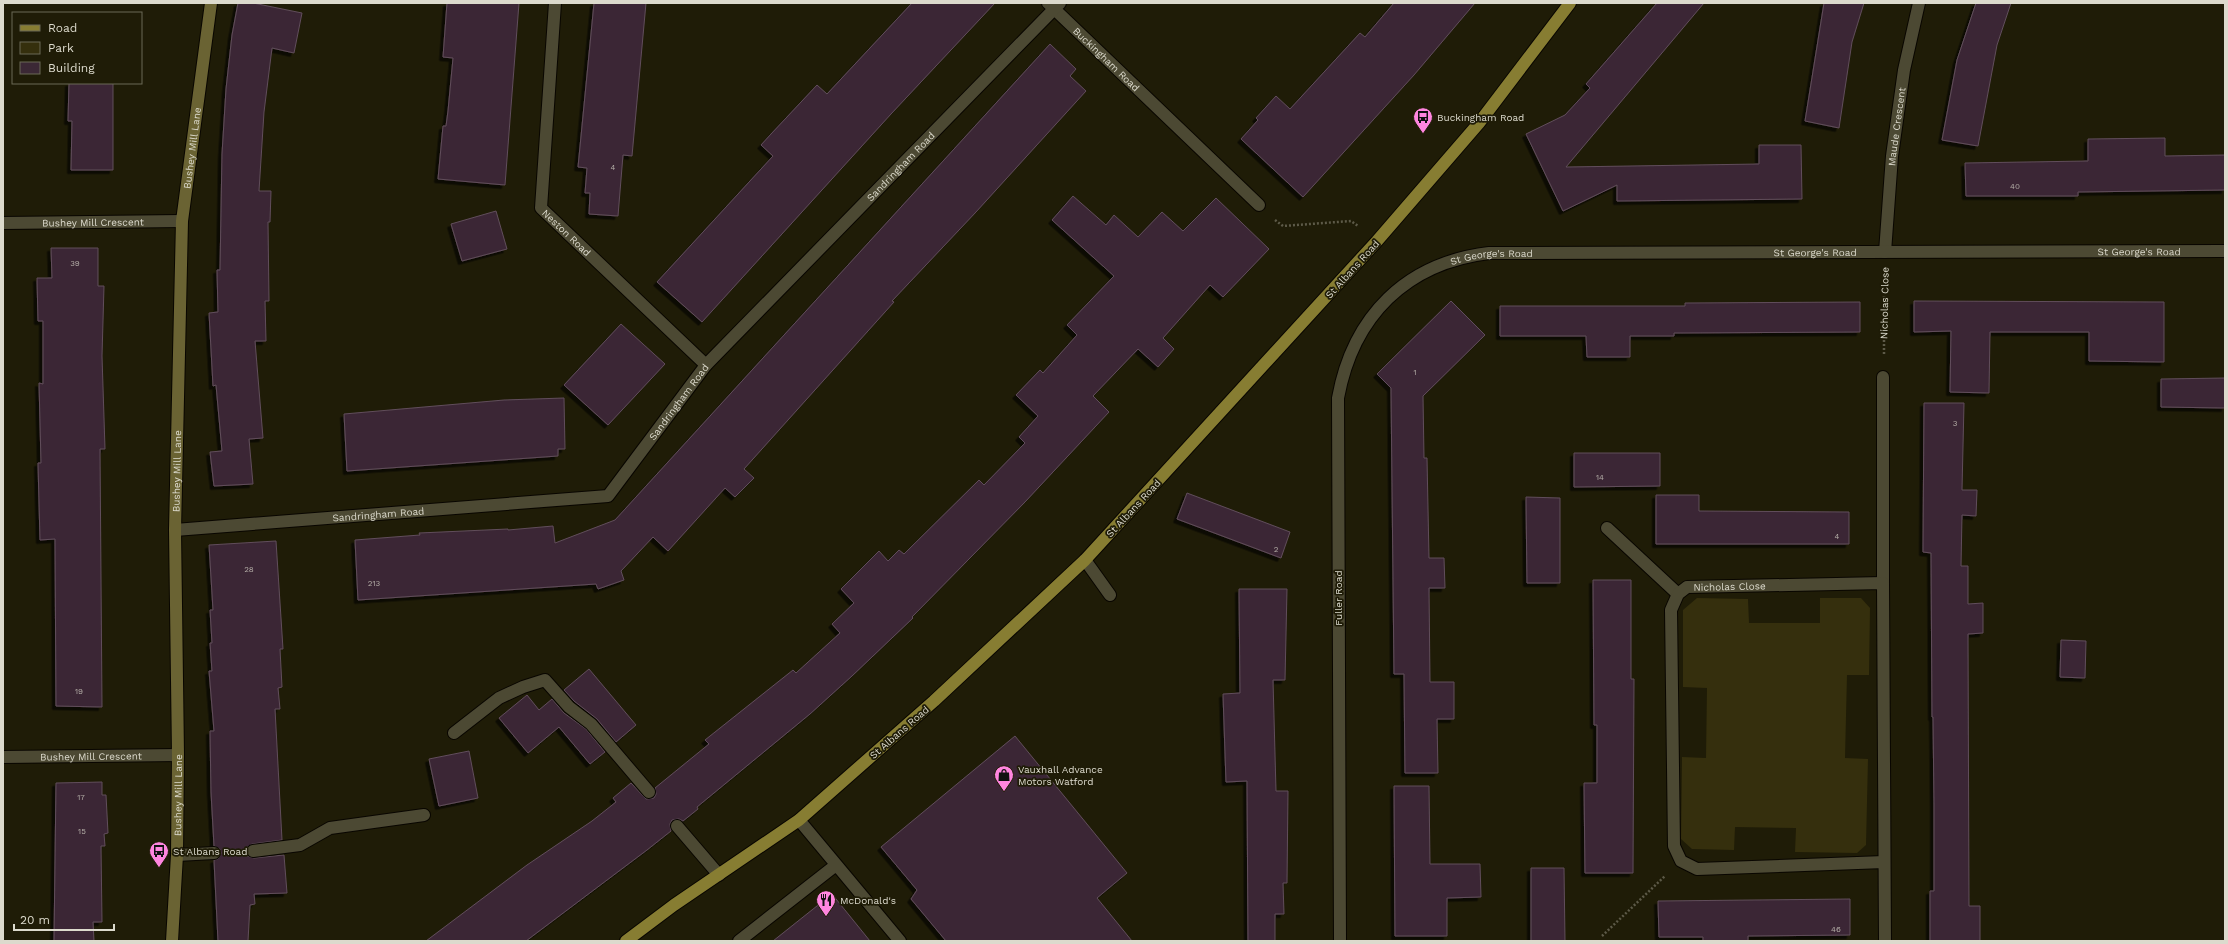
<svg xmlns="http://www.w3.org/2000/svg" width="2228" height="944" viewBox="0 0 2228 944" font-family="'Work Sans',sans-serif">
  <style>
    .green { fill: #352f0d }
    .building { fill: #3b2835; stroke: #614d5b; filter: url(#shadow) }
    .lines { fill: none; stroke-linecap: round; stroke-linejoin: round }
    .lane-casing { stroke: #090600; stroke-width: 14 }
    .street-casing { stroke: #090600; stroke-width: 14 }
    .secondary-casing { stroke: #090600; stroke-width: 14 }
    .primary-casing { stroke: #090600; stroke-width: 14 }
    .path { stroke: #5d5a48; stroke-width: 2.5; stroke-dasharray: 2 2; stroke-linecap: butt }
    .lane { stroke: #4c4933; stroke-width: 12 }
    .street { stroke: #4c4933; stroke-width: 12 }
    .secondary { stroke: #6a6333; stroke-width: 12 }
    .primary { stroke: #877d32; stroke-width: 12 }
    .labels { text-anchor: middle; stroke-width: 3.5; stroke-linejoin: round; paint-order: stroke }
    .number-label { font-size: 8px; fill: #b4aea7 }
    .street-label { font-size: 10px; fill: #dcdacd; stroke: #1f1c07 }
    .poi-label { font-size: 10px; fill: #dcdacd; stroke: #1f1c07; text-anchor: start }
  </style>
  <defs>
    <filter id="shadow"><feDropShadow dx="-3.5" dy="3.5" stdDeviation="0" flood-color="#0009"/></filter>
  </defs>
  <rect width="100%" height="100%" fill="#1f1c07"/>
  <!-- green -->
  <path class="green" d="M1697 598 1748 599 1749 623H1820V598H1861L1870 608 1869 675H1847L1845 758 1868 759 1866 845 1857 853 1795 852 1796 828 1735 827 1734 850 1692 849 1681 839 1682 757 1706 758 1707 688 1683 687V610Z"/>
  <!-- building -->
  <path class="building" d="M238 3H253L302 13 294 53 272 48 264 112 259 191H271L270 222H268L269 301H265L266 341H255L263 438 249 439 253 484 214 486 210 452 222 451 216 385 213 386 209 313 218 312 217 270H220L222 154 226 89 232 35Z
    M447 3H519L505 185 438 179 443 126H446L448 111 453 58 443 57Z
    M594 3H646L632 156 623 155 618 216 589 214 590 193H585L587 168 578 167Z
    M912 3H995L891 114 702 322 657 282 773 156 761 145 771 134 817 85 827 94Z
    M1394 3H1475L1414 75 1303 197 1241 139 1258 120 1256 118 1276 96 1290 109 1360 33 1365 37Z
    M1657 3H1704L1566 167 1759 164V145H1801L1802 199 1617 201V185L1563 211 1526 134 1565 115 1590 88 1586 84Z
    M1824 3H1864L1852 42 1839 128 1805 121Z
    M1976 3H2011L1997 45 1978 146 1942 140 1957 60Z
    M1050 44 1076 69 1070 76 1086 91 976 212 892 301 894 302 744 469 754 478 735 497 725 488 668 551 653 537 621 571 624 580 598 589 596 584 358 600 355 540 420 535 419 533 508 529V530L553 526 555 543 615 520Z
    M69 83H113V170H71L72 121H68Z
    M2165 138V156L2225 155V190L2078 192V196H1966L1965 163 2088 161V139Z
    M1073 196 1106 225 1114 215 1138 237 1162 212 1183 231 1216 198 1269 249 1223 297 1210 285 1163 338 1174 349 1158 367 1138 349 1093 396 1109 412 1025 502 912 617 913 618 852 676 810 714 697 807 698 809 683 821 679 819 672 820 670 824 671 831 647 850 526 941H426L527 865 592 821 616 802 613 798 631 783 646 799 654 798 656 794 655 788 709 744 705 740 793 670 796 673 840 633 832 624 854 603 841 589 879 551 888 561 899 550 904 554 979 480 984 485 1025 443 1019 437 1038 416 1016 395 1040 370 1043 373 1077 335 1067 325 1114 276 1052 220Z
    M496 211 507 249 462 261 451 224Z
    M51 248H98V286H104L102 356 105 449H100L102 707 56 706 55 539 40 540 38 463H41L39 383 43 384V321H38L37 278H52Z
    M1451 301 1485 335 1423 396 1424 458H1427L1429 558H1444L1445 588H1429L1430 682H1454V719H1437L1438 773H1405L1404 674H1394L1391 388 1377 374Z
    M1914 301 2164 302V362L2089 361V332H1990L1989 393 1950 392 1951 331 1914 332Z
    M1860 302V332L1674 333V336H1630V357H1587L1586 336H1500V306H1685V303Z
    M621 324 665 364 608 425 564 385Z
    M2225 378V408L2161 407V379Z
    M564 398 565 449H558V456L347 471 344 414 504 400Z
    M1924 403H1964L1962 490H1977L1976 516 1962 515 1961 566H1968V604L1983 603V633L1968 634 1969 906H1980V941H1930V891H1934V804L1933 717H1932L1931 553 1923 552Z
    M1574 453H1660V486L1574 487Z
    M1187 493 1290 532 1281 558 1177 519Z
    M1656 495H1699V511L1849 512V544H1656Z
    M1526 497 1560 498V583H1527Z
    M276 541 283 649H280L282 687 278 688 280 709H275L282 840 252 844 246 848V852L247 856 254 858 284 855 287 893 254 894 255 904 250 905 248 941H218L214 860 218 859 221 853 220 849 214 846 211 792 210 731H214L209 671H212L210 643H212L210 610H213L209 545Z
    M1593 580H1631V679H1634L1633 873H1585L1584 783H1597V725H1594Z
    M1239 589H1287L1285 680H1273L1276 791H1288L1287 883H1283L1284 914H1275V941H1248L1247 781 1226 782 1223 694 1240 693Z
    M2061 640 2086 641 2085 678 2060 677Z
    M589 669 636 725 616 742 597 719 574 701 564 690Z
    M527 695 539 710 552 699 564 713 586 729 605 752 590 764 559 727 528 753 499 718Z
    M1015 736 1127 873 1097 898 1132 941H946L911 899 917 890 881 847Z
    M469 751 478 798 439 806 429 759Z
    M102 782V795H106L108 833 104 834 105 846H101L102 922H93L94 941H54L56 783Z
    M1394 786H1429L1430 864H1480L1481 897 1447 898V936H1395Z
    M1531 868H1564L1565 941H1531Z
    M832 894 870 941H773Z
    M1850 899V935L1748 936V941H1703V937H1659L1658 901Z"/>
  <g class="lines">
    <!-- lane casing -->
    <g class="lane-casing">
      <path id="lane" d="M1607 528 1678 594
        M1085 560 1110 595
        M1883 583V377
        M454 733 499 698 523 687 545 680 569 707 591 724 649 792
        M799 820 900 941
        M677 826 719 875
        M253 851 300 845 330 828 424 815
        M177 855 214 853
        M739 941 836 865"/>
    </g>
    <!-- street casing -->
    <g class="street-casing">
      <g id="street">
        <path id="s1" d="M555 3 541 208 706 365"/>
        <path id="s2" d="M1048 3 1259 205"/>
        <path id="s3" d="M3 223 182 221"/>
        <path id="s4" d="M1885 252 1892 156 1904 70 1919 3"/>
        <path id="s5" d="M175 530 608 496 706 365 1060 3"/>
        <path id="s6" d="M3 757 178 755"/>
        <path id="s7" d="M1884 862 1697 869 1681 861 1674 846 1671 610 1678 594 1687 587 1883 583 1885 941"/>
        <path id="s8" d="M1340 941 1338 398C1353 316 1406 263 1489 253L2225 251"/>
      </g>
    </g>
    <!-- secondary casing -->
    <g class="secondary-casing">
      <g id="secondary">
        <path id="s9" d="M172 941 177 855 178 755 175 530 182 221 211 3"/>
      </g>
    </g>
    <!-- primary casing -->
    <g class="primary-casing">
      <path id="primary" d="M626 941 674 905 799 820 934 701 1085 560 1377 241 1479 123 1570 3"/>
    </g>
    <!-- path -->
    <path class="path" d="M1275 220 1283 226 1351 221 1358 226
      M1884 354V275
      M1602 936 1665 876"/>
    <!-- lane -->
    <use href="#lane" class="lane"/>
    <!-- street -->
    <use href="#street" class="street"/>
    <!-- secondary -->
    <use href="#secondary" class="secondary"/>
    <!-- primary -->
    <use href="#primary" class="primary"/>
  </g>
  <!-- icons -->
  <defs>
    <g id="bus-pin" transform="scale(1)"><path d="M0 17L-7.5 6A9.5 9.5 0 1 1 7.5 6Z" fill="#ff85df" stroke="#1f1c07"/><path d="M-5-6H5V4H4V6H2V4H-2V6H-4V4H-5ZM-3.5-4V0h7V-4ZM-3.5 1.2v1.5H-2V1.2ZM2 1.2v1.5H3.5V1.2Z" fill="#111"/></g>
    <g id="shop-pin" transform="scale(1)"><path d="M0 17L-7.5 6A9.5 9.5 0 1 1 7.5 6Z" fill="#ff85df" stroke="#1f1c07"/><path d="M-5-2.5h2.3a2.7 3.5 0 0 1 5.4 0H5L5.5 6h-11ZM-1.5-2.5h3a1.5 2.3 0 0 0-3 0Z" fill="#111"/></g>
    <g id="restaurant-pin" transform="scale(1)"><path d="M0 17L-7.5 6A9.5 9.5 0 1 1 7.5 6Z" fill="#ff85df" stroke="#1f1c07"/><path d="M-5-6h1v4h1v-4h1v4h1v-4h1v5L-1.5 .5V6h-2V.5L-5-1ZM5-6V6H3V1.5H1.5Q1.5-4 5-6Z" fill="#111"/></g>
  </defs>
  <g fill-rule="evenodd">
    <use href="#bus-pin" x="1423" y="117"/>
    <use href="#shop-pin" x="1004" y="775"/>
    <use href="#bus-pin" x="159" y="851"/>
    <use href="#restaurant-pin" x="826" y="900"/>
  </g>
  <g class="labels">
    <!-- number labels -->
    <g class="number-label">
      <text x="613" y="170">4</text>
      <text x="2015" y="189">40</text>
      <text x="75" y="266">39</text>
      <text x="1415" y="375">1</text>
      <text x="1955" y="426">3</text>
      <text x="1600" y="480">14</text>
      <text x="1837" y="539">4</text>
      <text x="1276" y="552">2</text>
      <text x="249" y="572">28</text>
      <text x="374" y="586">213</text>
      <text x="79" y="694">19</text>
      <text x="81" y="800">17</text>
      <text x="82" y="834">15</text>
      <text x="1836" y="932">46</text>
    </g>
    <!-- street labels -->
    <g class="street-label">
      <text dy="4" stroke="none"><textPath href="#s2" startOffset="81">Buckingham Road</textPath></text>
      <text dy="4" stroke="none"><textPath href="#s4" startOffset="126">Maude Crescent</textPath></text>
      <text dy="4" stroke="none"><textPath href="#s9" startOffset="794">Bushey Mill Lane</textPath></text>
      <text dy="4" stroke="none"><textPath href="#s5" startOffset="876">Sandringham Road</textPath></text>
      <text dy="4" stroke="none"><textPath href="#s3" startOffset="90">Bushey Mill Crescent</textPath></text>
      <text dy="4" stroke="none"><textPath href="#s1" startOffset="241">Neston Road</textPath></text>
      <text dy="4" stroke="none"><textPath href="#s8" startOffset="1419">St George's Road</textPath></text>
      <text dy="4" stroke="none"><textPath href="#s8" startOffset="1095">St George's Road</textPath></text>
      <text dy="4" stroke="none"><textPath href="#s8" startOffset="771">St George's Road</textPath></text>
      <text transform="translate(1352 269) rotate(-48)" y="4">St Albans Road</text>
      <text transform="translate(1884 303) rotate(-89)" y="4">Nicholas Close</text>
      <text dy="4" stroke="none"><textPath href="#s5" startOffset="552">Sandringham Road</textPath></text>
      <text dy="4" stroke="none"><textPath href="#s9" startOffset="470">Bushey Mill Lane</textPath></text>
      <text transform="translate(1133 508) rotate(-47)" y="4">St Albans Road</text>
      <text dy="4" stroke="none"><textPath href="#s5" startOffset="204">Sandringham Road</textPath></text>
      <text dy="4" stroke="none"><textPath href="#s7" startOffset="529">Nicholas Close</textPath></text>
      <text transform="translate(1338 598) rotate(-90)" y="4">Fuller Road</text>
      <text transform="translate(899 732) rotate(-41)" y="4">St Albans Road</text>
      <text dy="4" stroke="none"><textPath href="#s6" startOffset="88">Bushey Mill Crescent</textPath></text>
      <text dy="4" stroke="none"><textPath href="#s9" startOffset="146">Bushey Mill Lane</textPath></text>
    </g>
    <!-- poi labels -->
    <g class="poi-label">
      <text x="1437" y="121">Buckingham Road</text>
      <text x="1018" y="773">Vauxhall Advance<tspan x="1018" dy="12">Motors Watford</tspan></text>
      <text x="173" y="855">St Albans Road</text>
      <text x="840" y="904">McDonald's</text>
    </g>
  </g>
  <!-- border -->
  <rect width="2228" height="944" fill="none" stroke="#dcdacd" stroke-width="8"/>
  <!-- legend -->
  <rect x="12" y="12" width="130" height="72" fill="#1f1c07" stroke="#6b6856"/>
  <rect x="20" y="25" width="20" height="6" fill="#877d32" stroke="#6b6856"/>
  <text x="48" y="32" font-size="12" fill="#dcdacd">Road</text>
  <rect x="20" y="42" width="20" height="12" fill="#352f0d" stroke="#6b6856"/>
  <text x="48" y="52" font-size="12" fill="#dcdacd">Park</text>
  <rect x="20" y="62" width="20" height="12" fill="#3b2835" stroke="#6b6856"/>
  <text x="48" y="72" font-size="12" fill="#dcdacd">Building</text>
  <!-- scale -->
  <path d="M14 924v6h100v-6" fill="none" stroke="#dcdacd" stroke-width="2"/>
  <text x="20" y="924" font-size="12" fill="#dcdacd" stroke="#1f1c07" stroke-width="3" paint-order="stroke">20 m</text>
</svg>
